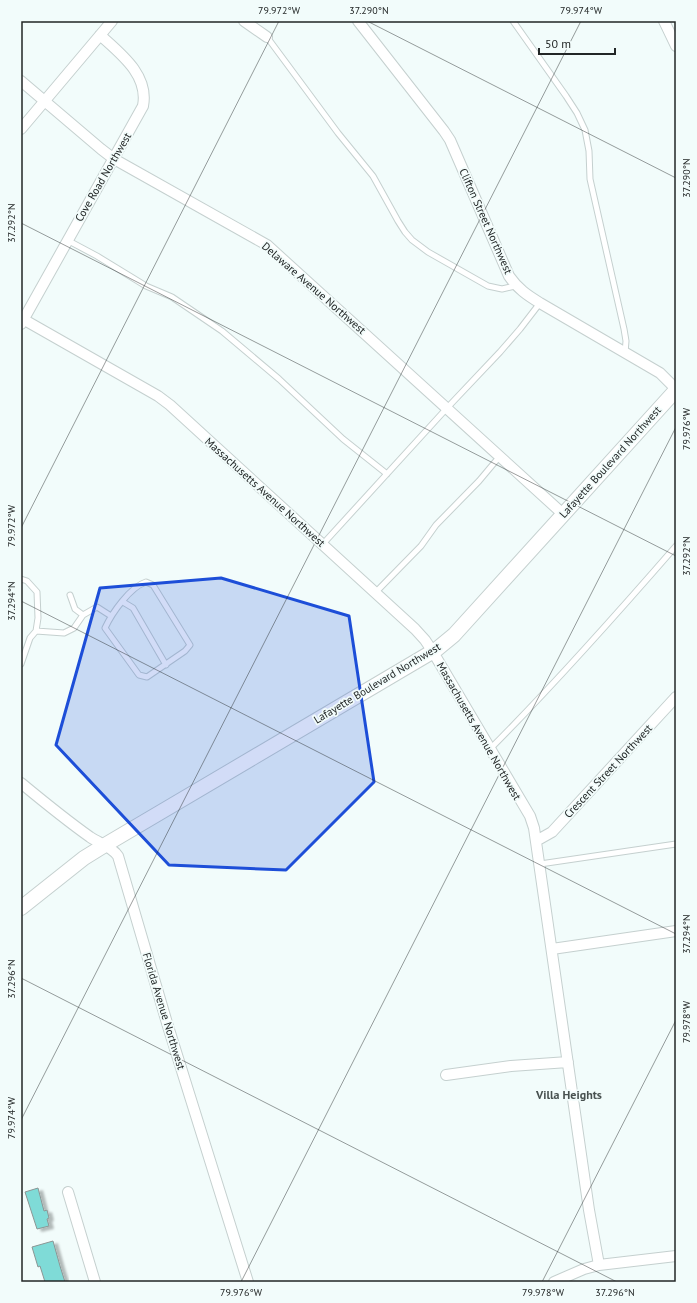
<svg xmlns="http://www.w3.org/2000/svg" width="697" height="1303" viewBox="0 0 697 1303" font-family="'PT Sans',sans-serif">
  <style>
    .building { fill: #7fdbd7; stroke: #8b9594; filter: url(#shadow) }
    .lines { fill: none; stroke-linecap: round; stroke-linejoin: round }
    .service-casing { stroke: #c5d0cf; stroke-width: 7 }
    .minor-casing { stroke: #c5d0cf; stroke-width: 12 }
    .secondary-casing { stroke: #c5d0cf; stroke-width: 16 }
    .service { stroke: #fff; stroke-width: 5 }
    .minor { stroke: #fff; stroke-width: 10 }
    .secondary { stroke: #fff; stroke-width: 14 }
    .marked { fill: #1d4ed8; fill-opacity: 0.2; stroke: #1d4ed8; stroke-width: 3; stroke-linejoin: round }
    .ticks { fill: none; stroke: #222626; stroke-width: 1; stroke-opacity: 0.45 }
    .labels { text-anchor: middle; stroke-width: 3.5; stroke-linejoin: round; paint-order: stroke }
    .street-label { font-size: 11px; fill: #222626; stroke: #f2fcfb }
    .neighbourhood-label { font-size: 12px; font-weight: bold; fill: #485150; stroke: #f2fcfb }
    .neatline { fill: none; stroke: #222626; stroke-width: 1.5 }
    .ticks-label { font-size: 10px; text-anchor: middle; fill: #222626 }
  </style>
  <defs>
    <filter id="shadow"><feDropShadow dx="4.5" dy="2.5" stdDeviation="1" flood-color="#0004"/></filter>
  </defs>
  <rect width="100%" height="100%" fill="#f2fcfb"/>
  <!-- building -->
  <path class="building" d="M38 1188 44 1211 47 1210 49 1218 47 1219 49 1226 37 1229 25 1192Z
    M53 1241 60 1266 65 1282H45L40 1266 38 1267 32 1247Z"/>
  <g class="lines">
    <!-- service casing -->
    <g class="service-casing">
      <path id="service" d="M513 21 566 96 577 113 585 130 589 151 590 179 624 329 626 341 625 353
        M267 37 338 133 373 176 398 221 405 232 412 240 428 252 488 286 502 289 515 286
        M67 240 97 256 146 286 172 297 222 331 279 379 343 439 387 474
        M322 545 447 408 500 352 520 329 540 303
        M21 579 27 581 37 592 38 618 36 631 30 638 21 664
        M146 582 153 585 190 645 185 651 147 677 139 675 105 628C112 613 130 587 146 582Z
        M375 593 421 546 436 525 479 481 500 456
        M70 595 75 609 83 615
        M123 602 133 608 166 665
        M36 631 64 633 74 628 83 615 97 607 111 616
        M490 749C555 684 616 615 676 546
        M540 864 676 844"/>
    </g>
    <!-- minor casing -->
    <g class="minor-casing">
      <path id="minor" d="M244 21 267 37
        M358 21 444 131 450 140 509 276C518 289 527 295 540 303L660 373 676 389
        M664 21 676 46
        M21 81 101 149 114 159 267 245 563 514
        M21 129 112 21
        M21 318 158 396 170 405 415 629 425 640 433 652 530 816 534 828 589 1210 599 1265
        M21 324 143 106C149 75 121 54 100 35
        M21 783C44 802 66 820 90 837 99 843 112 847 118 856L167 1023 248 1282
        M536 841 552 832 676 697
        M552 949 676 931
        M446 1075 511 1066 568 1062
        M68 1192 95 1282
        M554 1282 584 1269 599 1265 676 1256"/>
    </g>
    <!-- secondary casing -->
    <g class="secondary-casing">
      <path id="secondary" d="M21 908 84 858 105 845 437 649 454 635 676 390"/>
    </g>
    <!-- service -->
    <use href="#service" class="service"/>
    <!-- minor -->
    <use href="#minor" class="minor"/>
    <!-- secondary -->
    <use href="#secondary" class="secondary"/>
  </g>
  <!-- marked area -->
  <path class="marked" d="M221 578 349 616 374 782 286 870 169 865 56 745 100 588Z"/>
  <!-- ticks -->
  <path class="ticks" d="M367 21 676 178M21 223 676 556M21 528 279 21M21 601 676 934M21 978 617 1282M21 1120 581 21M241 1282 676 427M542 1282 676 1020"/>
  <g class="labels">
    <!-- street labels -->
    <g class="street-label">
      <text transform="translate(103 177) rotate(-60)" y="4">Cove Road Northwest</text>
      <text transform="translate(486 221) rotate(66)" y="4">Clifton Street Northwest</text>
      <text transform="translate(314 288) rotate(41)" y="4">Delaware Avenue Northwest</text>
      <text transform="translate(610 462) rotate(-48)" y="4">Lafayette Boulevard Northwest</text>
      <text transform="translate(265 492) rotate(42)" y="4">Massachusetts Avenue Northwest</text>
      <text transform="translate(377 683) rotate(-31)" y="4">Lafayette Boulevard Northwest</text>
      <text transform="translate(479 731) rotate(60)" y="4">Massachusetts Avenue Northwest</text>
      <text transform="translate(608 771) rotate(-47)" y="4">Crescent Street Northwest</text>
      <text transform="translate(164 1011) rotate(73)" y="4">Florida Avenue Northwest</text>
    </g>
    <!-- neighbourhood labels -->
    <g class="neighbourhood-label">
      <text x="569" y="1099">Villa Heights</text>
    </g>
  </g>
  <!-- border -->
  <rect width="697" height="1303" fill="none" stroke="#f2fcfb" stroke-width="44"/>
  <!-- scale -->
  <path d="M539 48v6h76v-6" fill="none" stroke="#222626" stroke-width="2"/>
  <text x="545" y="48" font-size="12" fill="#222626" stroke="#f2fcfb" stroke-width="3" paint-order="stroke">50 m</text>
  <rect x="22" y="22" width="653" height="1259" class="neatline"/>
  <g class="ticks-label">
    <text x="279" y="14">79.972°W</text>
    <text x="369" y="14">37.290°N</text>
    <text x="581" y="14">79.974°W</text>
    <text transform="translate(686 178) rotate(-90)" y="4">37.290°N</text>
    <text transform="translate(11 223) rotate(-90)" y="4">37.292°N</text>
    <text transform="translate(686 429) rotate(-90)" y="4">79.976°W</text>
    <text transform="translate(11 526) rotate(-90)" y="4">79.972°W</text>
    <text transform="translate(686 556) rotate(-90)" y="4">37.292°N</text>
    <text transform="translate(11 601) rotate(-90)" y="4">37.294°N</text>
    <text transform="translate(686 934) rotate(-90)" y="4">37.294°N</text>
    <text transform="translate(11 979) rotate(-90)" y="4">37.296°N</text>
    <text transform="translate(686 1022) rotate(-90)" y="4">79.978°W</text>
    <text transform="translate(11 1118) rotate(-90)" y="4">79.974°W</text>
    <text x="241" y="1296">79.976°W</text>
    <text x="543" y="1296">79.978°W</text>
    <text x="615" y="1296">37.296°N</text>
  </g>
</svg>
